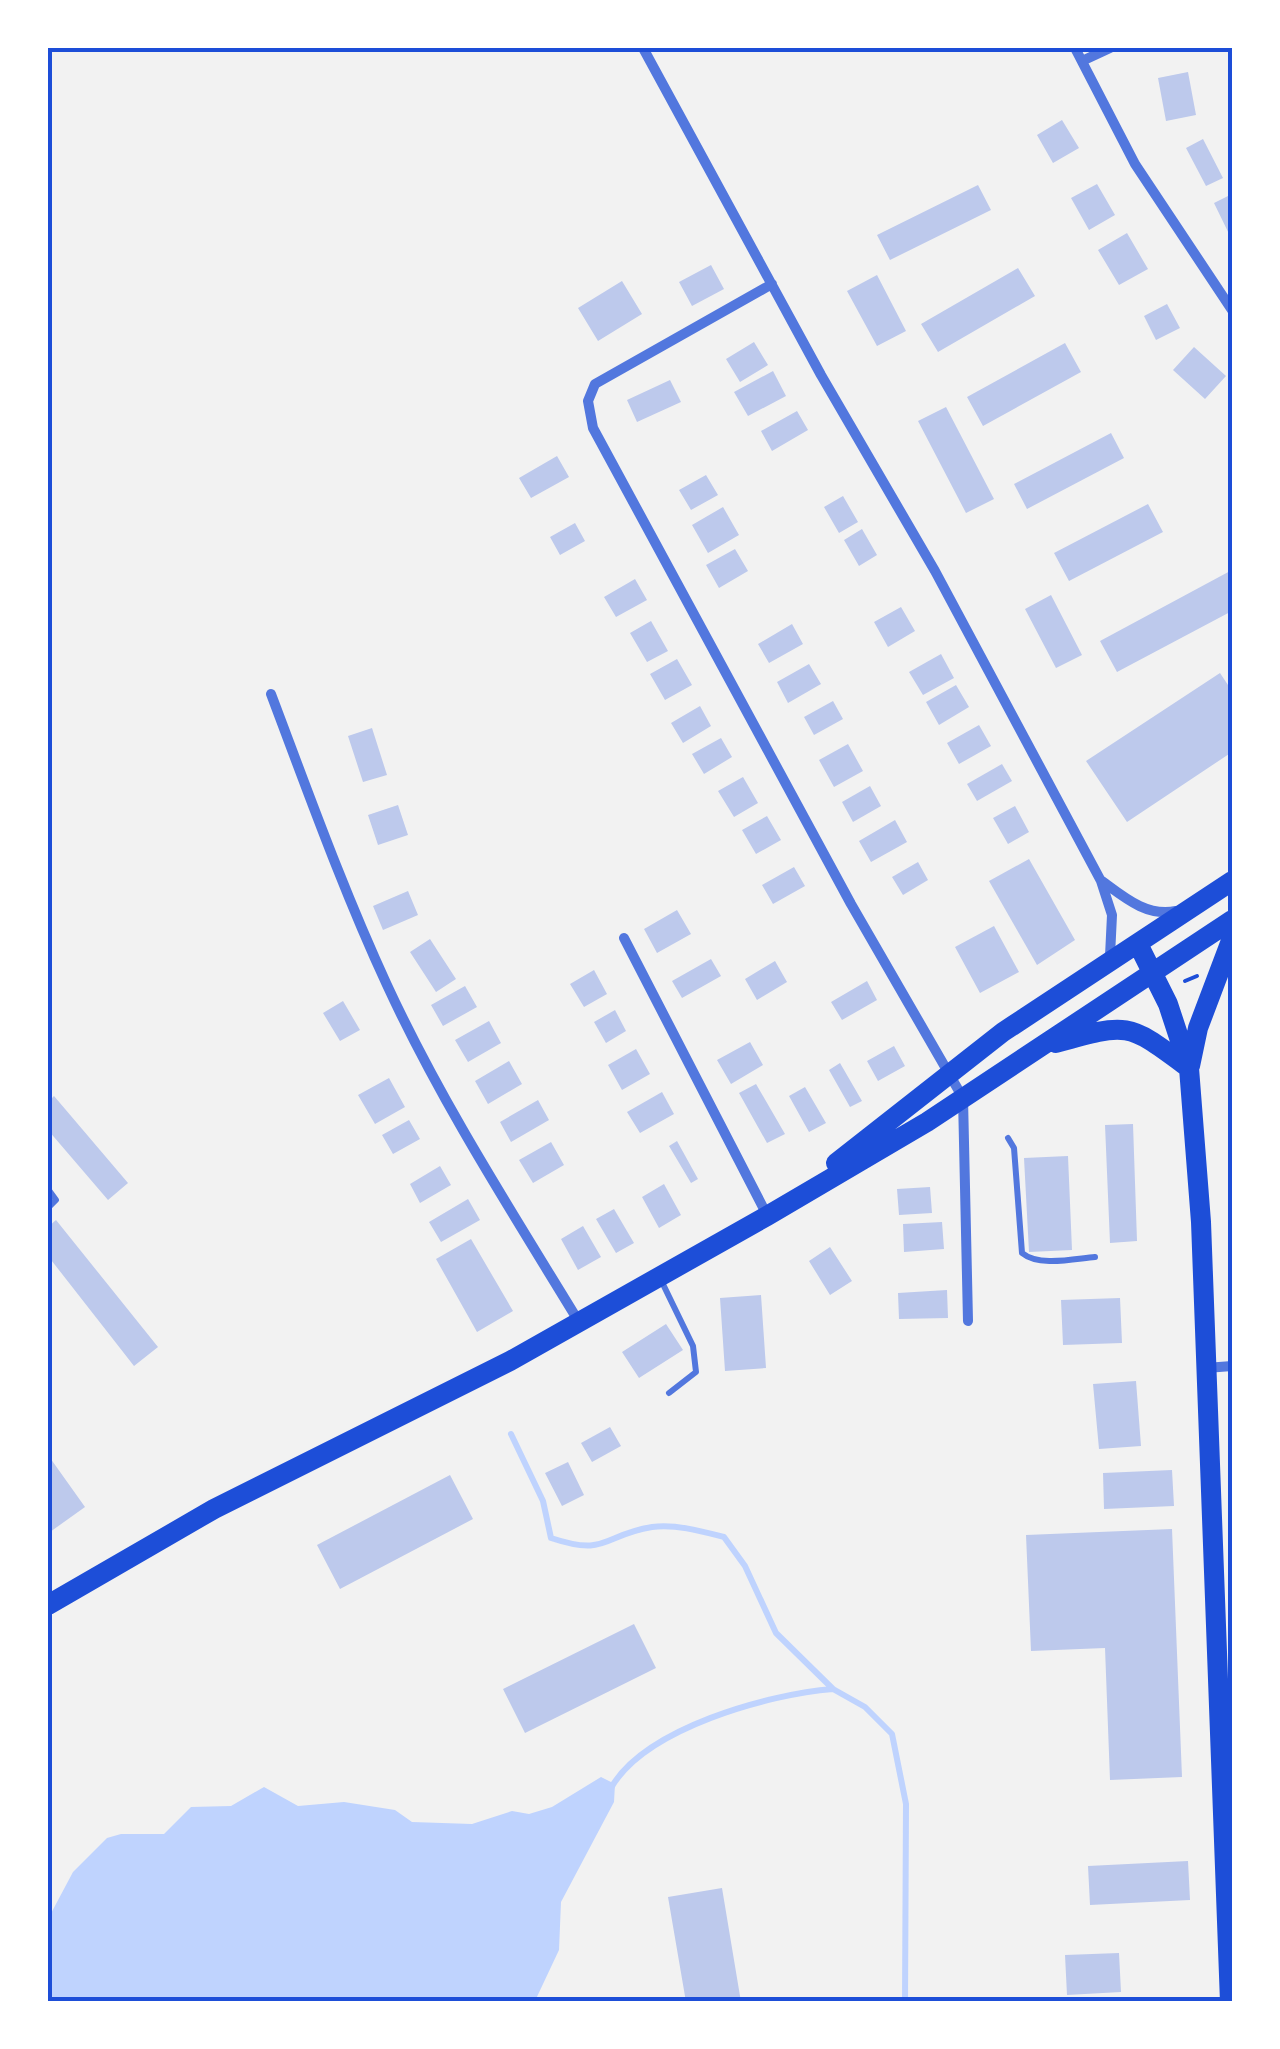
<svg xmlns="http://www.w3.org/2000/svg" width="1280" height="2049" viewBox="0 0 1280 2049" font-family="'Sofia Sans Condensed',sans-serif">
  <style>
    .water { fill: #bfd3fe }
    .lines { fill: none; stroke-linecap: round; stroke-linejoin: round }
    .stream { stroke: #bfd3fe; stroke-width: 6 }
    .building { fill: #bdc9ec }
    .path { stroke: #1d4ed8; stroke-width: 4 }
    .service { stroke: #5277de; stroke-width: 6 }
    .minor { stroke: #5277de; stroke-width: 10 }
    .primary { stroke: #1d4ed8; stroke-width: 20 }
    .neatline { fill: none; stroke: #1d4ed8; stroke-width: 4 }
  </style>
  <rect width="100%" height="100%" fill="#f2f2f2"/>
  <!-- water -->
  <path class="water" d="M601 1777 615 1784 614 1802 561 1902 559 1950 535 2001H48V1919L73 1872 107 1838 121 1834H164L191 1807 231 1806 264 1787 298 1806 344 1802 395 1810 412 1822 472 1824 512 1811 529 1814 552 1807Z"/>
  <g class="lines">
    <!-- stream -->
    <path class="stream" d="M511 1434 543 1501 551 1538C608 1557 602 1535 652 1527 676 1524 701 1531 724 1537L745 1566 776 1633 833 1689 865 1707 892 1734 906 1804 905 2002
      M611 1788C645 1728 769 1694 833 1689"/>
  </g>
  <!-- building -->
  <path class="building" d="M1188 72 1196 115 1166 121 1158 78Z
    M1062 120 1079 148 1053 163 1037 135Z
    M1203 139 1223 178 1206 186 1186 148Z
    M1097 184 1115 215 1089 230 1071 198Z
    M978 185 991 210 890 260 877 235Z
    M1232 194V240L1214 203Z
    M1127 233 1148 269 1119 285 1098 250Z
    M711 265 724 289 692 306 679 282Z
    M1018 268 1035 296 938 352 921 324Z
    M877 275 906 331 877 346 847 291Z
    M622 281 642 314 598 341 578 308Z
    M1167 304 1180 328 1156 340 1144 316Z
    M754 342 768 365 740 382 726 359Z
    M1065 343 1081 372 983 426 967 397Z
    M1194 347 1226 376 1205 399 1173 370Z
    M773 371 786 396 748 416 734 392Z
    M670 380 681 402 637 422 627 400Z
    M946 407 994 499 966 513 918 421Z
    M797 411 808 430 772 451 761 431Z
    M1111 433 1124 458 1027 509 1014 484Z
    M557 456 569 477 531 498 519 478Z
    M706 475 718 495 691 510 679 490Z
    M843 496 858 522 839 533 824 507Z
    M1148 504 1163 532 1069 581 1054 553Z
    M723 507 739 535 708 553 692 525Z
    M575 523 585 541 560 555 550 537Z
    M862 529 877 555 859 566 844 540Z
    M735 549 748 571 719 588 706 565Z
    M1232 570V611L1117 672 1100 641Z
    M635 579 647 600 616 617 604 597Z
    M1051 595 1082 655 1056 668 1025 609Z
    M901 607 915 631 888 647 874 622Z
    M651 621 668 651 647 662 630 633Z
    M792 624 803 644 769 663 758 644Z
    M941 654 954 678 923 695 909 672Z
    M677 659 692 685 665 700 650 674Z
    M809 664 821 684 788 703 777 682Z
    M1220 673 1232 691V752L1127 822 1086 761Z
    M956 685 969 707 939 725 926 702Z
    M833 701 843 719 814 735 804 717Z
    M700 706 711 726 683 743 671 723Z
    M979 725 991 746 959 764 947 743Z
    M372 728 387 775 363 782 348 736Z
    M721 738 732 757 704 774 692 754Z
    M848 744 863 771 834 787 819 760Z
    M1002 764 1012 781 977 801 967 784Z
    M743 777 758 803 734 817 718 791Z
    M870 786 881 806 853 822 842 802Z
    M398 805 408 835 378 845 368 815Z
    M1015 806 1029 832 1008 844 993 818Z
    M767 816 781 840 756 854 742 830Z
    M895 820 907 842 871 862 859 841Z
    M1029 859 1075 940 1037 965 989 881Z
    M918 862 928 880 903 895 892 877Z
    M794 867 805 886 773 904 762 885Z
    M408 891 418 915 383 930 373 906Z
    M677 910 691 934 657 953 644 929Z
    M994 926 1019 972 980 993 955 947Z
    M430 939 456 979 436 992 410 952Z
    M711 959 721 976 682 998 672 981Z
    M775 961 787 982 757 1000 745 979Z
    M594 970 607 994 584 1007 570 984Z
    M867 981 877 1000 842 1020 831 1002Z
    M465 986 477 1007 443 1026 431 1005Z
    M343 1001 360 1030 340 1041 323 1013Z
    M615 1010 626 1031 606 1043 594 1022Z
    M489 1021 501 1043 468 1062 455 1040Z
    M750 1042 763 1065 731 1084 717 1060Z
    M894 1046 905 1066 878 1081 867 1061Z
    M636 1049 650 1074 622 1090 608 1065Z
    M509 1061 522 1084 488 1104 475 1081Z
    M840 1063 862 1101 850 1107 829 1070Z
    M389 1078 405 1107 375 1124 358 1095Z
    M756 1084 785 1134 767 1143 739 1093Z
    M805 1087 826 1123 809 1132 789 1096Z
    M662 1092 674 1114 640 1133 627 1112Z
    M54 1096 128 1183 108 1200 48 1130V1102Z
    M538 1100 549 1120 511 1142 500 1122Z
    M409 1120 420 1139 393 1154 382 1135Z
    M1133 1124 1137 1241 1110 1243 1105 1125Z
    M677 1141 698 1179 691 1183 669 1146Z
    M551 1142 564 1165 533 1183 519 1160Z
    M1068 1156 1072 1250 1029 1252 1024 1158Z
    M440 1166 451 1185 420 1203 410 1184Z
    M664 1184 681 1215 659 1228 642 1197Z
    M930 1187 932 1213 899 1215 897 1189Z
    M468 1199 480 1220 441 1242 429 1222Z
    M614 1209 634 1243 616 1253 596 1219Z
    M56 1220 158 1347 134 1366 48 1256V1227Z
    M942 1222 944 1249 904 1252 903 1224Z
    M583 1226 601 1257 578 1270 561 1239Z
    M471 1239 513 1311 477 1332 436 1259Z
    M830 1247 852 1281 830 1295 809 1261Z
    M947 1290 948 1318 899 1319 898 1293Z
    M761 1295 766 1368 725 1371 720 1298Z
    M1120 1298 1122 1343 1063 1345 1061 1300Z
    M666 1324 683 1350 639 1378 622 1352Z
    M1136 1381 1141 1446 1099 1449 1093 1384Z
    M610 1427 621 1446 592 1462 581 1443Z
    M48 1455 85 1507 50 1532 48 1529Z
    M568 1462 584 1495 562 1506 545 1473Z
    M1172 1470 1174 1506 1104 1509 1103 1473Z
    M450 1475 473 1519 340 1589 317 1545Z
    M1172 1529 1182 1777 1110 1780 1105 1648 1031 1651 1026 1535Z
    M634 1624 656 1668 525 1733 503 1689Z
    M1188 1861 1190 1900 1090 1905 1088 1866Z
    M722 1888 741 2002H686L668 1897Z
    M1119 1953 1121 1992 1067 1995 1065 1955Z"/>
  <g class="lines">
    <!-- path -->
    <path class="path" d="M1185 981 1197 976"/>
    <!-- service -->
    <path class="service" d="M1008 1138 1014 1148 1022 1253C1039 1267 1073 1259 1095 1257
      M48 1189 56 1200 48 1208
      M660 1278 693 1346 696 1372 669 1393"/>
    <!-- minor -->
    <path class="minor" d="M643 48 821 375 935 571 1101 881 1112 915 1110 956
      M1075 48 1135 164 1232 310
      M1082 61 1110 48
      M772 284 595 384 588 401 593 428 851 904 963 1098 968 1321
      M271 694C308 792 343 890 387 985 441 1102 512 1212 579 1322
      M1102 881C1125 898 1147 917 1176 911
      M624 938 767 1215
      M1206 1368 1232 1366"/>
    <!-- primary -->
    <path class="primary" d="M1139 946 1168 1004 1189 1068 1201 1222 1230 2002
      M1056 1043C1130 1022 1128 1023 1189 1068
      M1190 1066 1198 1028 1232 938
      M836 1163 1003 1032 1232 881
      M48 1605 214 1509 510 1361 767 1216 927 1122 1232 920"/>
  </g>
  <!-- border -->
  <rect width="1280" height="2049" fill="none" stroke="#ffffff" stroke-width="100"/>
  <rect x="50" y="50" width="1180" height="1949" class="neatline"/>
</svg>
